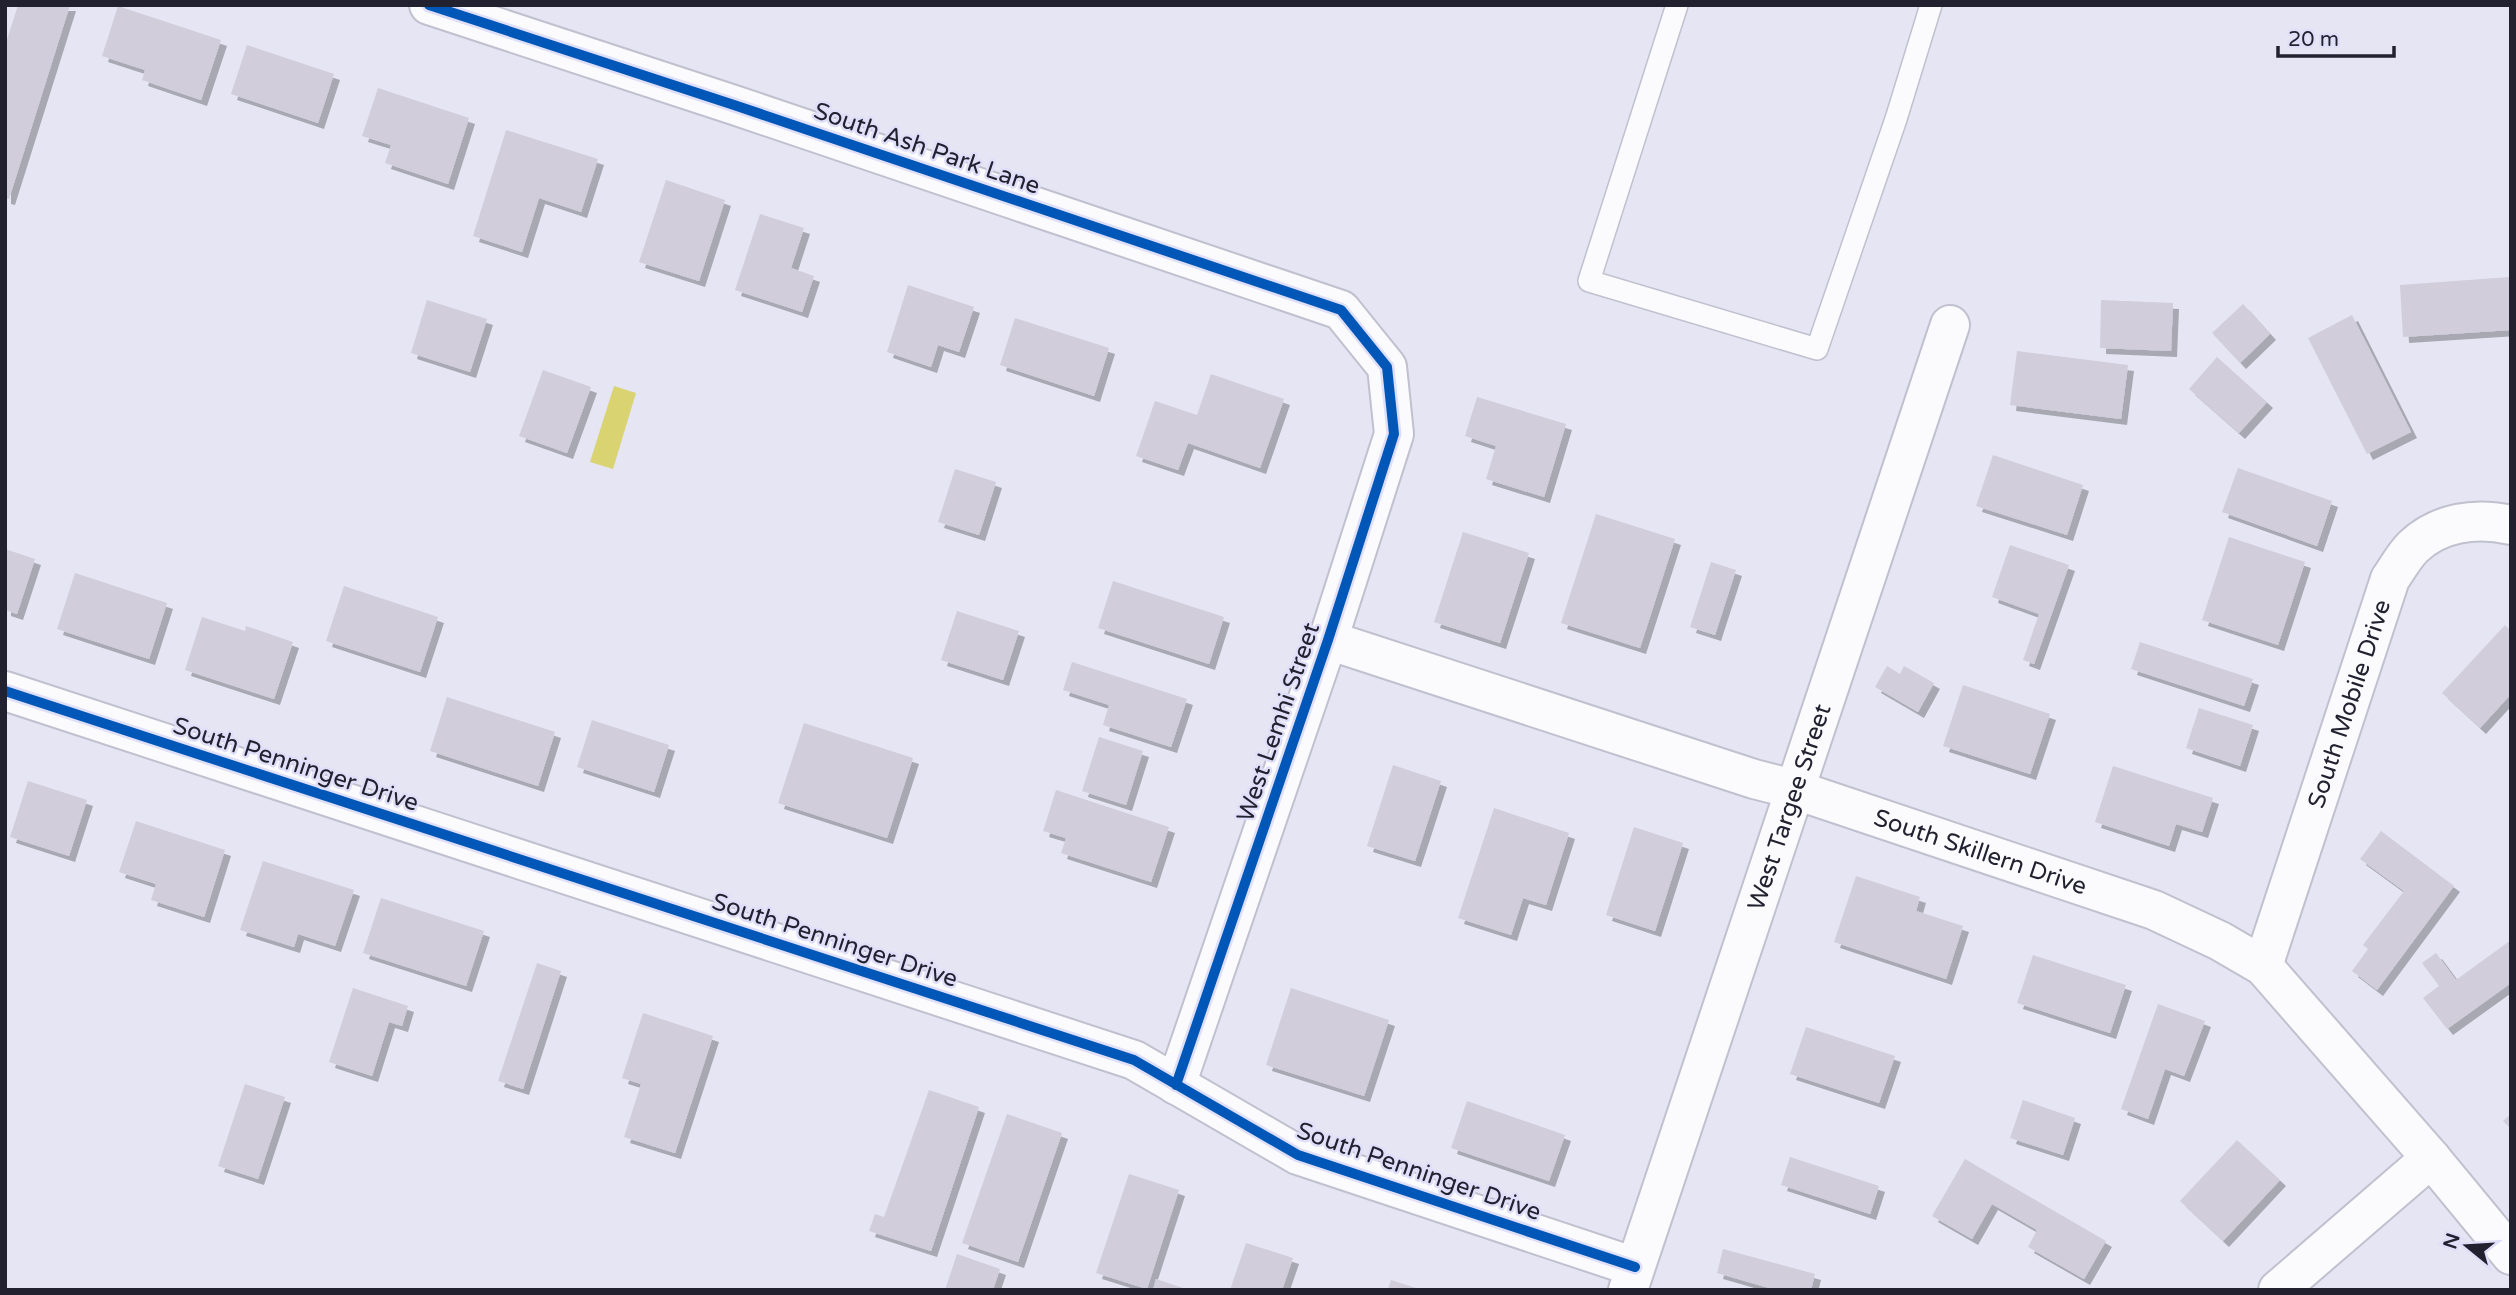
<svg xmlns="http://www.w3.org/2000/svg" width="2516" height="1295" viewBox="0 0 2516 1295" font-family="'Varela Round',sans-serif">
  <style>
    .water { fill: #dad372 }
    .building { fill: #d1cddb; filter: url(#shadow) }
    .lines { fill: none; stroke-linecap: round; stroke-linejoin: round }
    .service-casing { stroke: #c0c0cf; stroke-width: 24 }
    .minor-casing { stroke: #c0c0cf; stroke-width: 42 }
    .tertiary-casing { stroke: #c0c0cf; stroke-width: 42 }
    .service { stroke: #fbfbfd; stroke-width: 21 }
    .minor { stroke: #fbfbfd; stroke-width: 38 }
    .tertiary { stroke: #fbfbfd; stroke-width: 38 }
    .cycleway-casing { stroke: #dfdff9; stroke-width: 15 }
    .cycleway { stroke: #0057b8; stroke-width: 10 }
    .labels { text-anchor: middle; stroke-width: 5; stroke-linejoin: round; paint-order: stroke }
    .street-label { font-size: 24px; fill: #212130; stroke: #dfdff9 }
  </style>
  <defs>
    <filter id="shadow"><feDropShadow dx="6" dy="6" stdDeviation="0" flood-color="#0004"/></filter>
  </defs>
  <rect width="100%" height="100%" fill="#e5e5f3"/>
  <!-- water -->
  <path class="water" d="M614 386 636 393 613 469 590 462Z"/>
  <!-- building -->
  <path class="building" d="M18 5H70L9 199 5 198V46Z
    M118 6 221 40 201 100 142 80 145 70 102 56Z
    M247 45 334 74 318 123 231 94Z
    M378 88 469 118 448 184 385 163 391 145 362 136Z
    M506 130 598 159 581 212 539 198 522 252 473 236Z
    M666 180 725 200 699 281 639 262Z
    M760 214 804 228 791 268 814 276 802 312 735 290Z
    M2510 277 2511 330 2403 337 2400 285Z
    M908 285 974 307 959 352 938 345 931 367 887 352Z
    M427 300 487 319 470 372 411 353Z
    M2101 300 2173 303 2171 351 2100 348Z
    M2243 304 2270 334 2240 363 2212 333Z
    M2352 315 2411 432 2367 454 2308 338Z
    M1015 318 1109 348 1094 396 1000 365Z
    M2017 351 2128 365 2121 419 2010 405Z
    M2217 357 2267 402 2239 433 2189 389Z
    M543 370 591 387 567 453 519 436Z
    M1211 374 1284 399 1260 468 1188 443 1178 470 1136 456 1155 401 1197 415Z
    M1477 397 1566 424 1544 497 1486 479 1496 446 1465 436Z
    M1993 455 2083 485 2067 535 1976 506Z
    M2238 468 2332 501 2317 546 2222 512Z
    M955 469 996 482 979 535 938 522Z
    M1596 514 1675 539 1640 648 1561 623Z
    M1463 532 1529 553 1500 643 1434 622Z
    M2229 537 2305 562 2278 645 2202 620Z
    M2010 545 2069 565 2034 664 2023 660 2039 614 1992 597Z
    M5 549 35 559 17 614 5 610Z
    M1711 562 1736 570 1715 635 1690 627Z
    M75 573 167 603 149 659 57 629Z
    M1113 581 1224 617 1209 664 1098 628Z
    M344 586 438 617 420 672 326 641Z
    M957 611 1019 631 1003 680 941 660Z
    M202 617 245 631 246 626 293 642 274 699 185 670Z
    M2505 625 2511 631V694L2480 728 2442 693Z
    M2140 642 2253 679 2244 706 2131 669Z
    M1072 662 1187 699 1171 747 1103 725 1109 705 1063 690Z
    M1887 666 1900 674 1904 666 1934 683 1918 712 1875 687Z
    M1963 685 2050 714 2030 774 1943 746Z
    M447 697 555 732 538 786 430 751Z
    M2199 708 2253 725 2240 766 2186 748Z
    M592 720 669 745 654 792 577 767Z
    M804 723 913 758 887 838 778 803Z
    M1099 737 1143 751 1126 805 1082 791Z
    M1393 765 1441 781 1415 861 1367 846Z
    M2113 766 2213 798 2202 832 2176 824 2169 846 2095 822Z
    M28 781 87 800 69 856 10 837Z
    M1056 790 1169 827 1151 882 1061 853 1066 838 1043 831Z
    M1494 808 1569 833 1546 905 1523 898 1511 935 1458 918Z
    M136 821 225 850 204 917 151 900 156 884 119 872Z
    M1634 827 1683 843 1655 931 1606 915Z
    M2381 831 2454 886 2377 990 2352 971 2368 949 2363 945 2404 891 2360 859Z
    M263 861 354 890 335 946 298 934 294 947 240 930Z
    M1856 876 1920 897 1916 911 1963 926 1946 979 1834 942Z
    M381 898 484 931 466 986 363 953Z
    M2511 940V983L2447 1029 2423 998 2439 986 2422 963 2436 953 2456 980Z
    M2033 955 2126 985 2110 1033 2017 1003Z
    M537 963 561 971 523 1089 498 1081Z
    M353 988 408 1006 402 1026 389 1022 372 1076 329 1062Z
    M1291 988 1389 1020 1364 1096 1266 1065Z
    M2158 1004 2205 1021 2184 1076 2165 1069 2148 1119 2121 1109Z
    M643 1013 713 1036 675 1153 624 1137 641 1084 622 1078Z
    M1806 1027 1895 1056 1879 1103 1790 1074Z
    M245 1084 285 1097 258 1179 218 1166Z
    M929 1090 979 1107 931 1251 869 1231 875 1214 884 1217Z
    M2023 1100 2075 1118 2063 1155 2010 1138Z
    M1467 1101 1565 1135 1549 1181 1451 1148Z
    M1007 1114 1062 1133 1018 1262 962 1243Z
    M2511 1114V1129L2503 1121Z
    M2237 1140 2280 1180 2223 1241 2180 1201Z
    M1790 1157 1879 1186 1870 1214 1781 1185Z
    M1965 1159 2106 1241 2084 1279 2028 1247 2037 1230 1992 1204 1972 1239 1932 1216Z
    M1129 1174 1179 1190 1147 1289 1096 1273Z
    M1246 1243 1293 1258 1282 1290H1230Z
    M1723 1249 1815 1274 1811 1290H1776L1717 1273Z
    M957 1254 1000 1269 993 1290H945Z
    M1156 1279 1183 1288 1182 1290H1153Z
    M1391 1280 1419 1289V1290H1388Z"/>
  <g class="lines">
    <!-- service casing -->
    <g class="service-casing">
      <path id="service" d="M1677 5 1589 281 1817 349 1896 119 1931 5"/>
    </g>
    <!-- minor casing -->
    <g class="minor-casing">
      <g id="minor">
        <path d="M429 5 734 105 1341 310 1387 367 1394 434 1328 640 1176 1085"/>
        <path id="s1" d="M1328 640 1754 779 1793 789 2154 910 2220 941 2263 966 2431 1158 2511 1255"/>
        <path d="M5 691 1134 1060 1298 1155 1635 1267"/>
        <path id="s2" d="M2263 966 2390 579C2397 569 2404 556 2413 547 2439 522 2476 517 2511 525"/>
        <path d="M2278 1290 2431 1158"/>
      </g>
    </g>
    <!-- tertiary casing -->
    <g class="tertiary-casing">
      <g id="tertiary">
        <path id="s3" d="M1628 1290 1950 325"/>
      </g>
    </g>
    <!-- service -->
    <use href="#service" class="service"/>
    <!-- minor -->
    <use href="#minor" class="minor"/>
    <!-- tertiary -->
    <use href="#tertiary" class="tertiary"/>
    <!-- cycleway casing -->
    <g class="cycleway-casing">
      <path id="cycleway" d="M429 5 734 105 1341 310 1387 367 1394 434 1328 640 1176 1085
        M5 691 1134 1060 1298 1155 1635 1267"/>
    </g>
    <!-- cycleway -->
    <use href="#cycleway" class="cycleway"/>
  </g>
  <g class="labels">
    <!-- street labels -->
    <g class="street-label">
      <text transform="translate(927 148) rotate(19)" y="8">South Ash Park Lane</text>
      <text dy="8" stroke="none"><textPath href="#s2" startOffset="276">South Mobile Drive</textPath></text>
      <text transform="translate(1278 722) rotate(-71)" y="8">West Lemhi Street</text>
      <text transform="translate(296 764) rotate(18)" y="8">South Penninger Drive</text>
      <text dy="8" stroke="none"><textPath href="#s3" startOffset="509">West Targee Street</textPath></text>
      <text dy="8" stroke="none"><textPath href="#s1" startOffset="686">South Skillern Drive</textPath></text>
      <text transform="translate(835 940) rotate(18)" y="8">South Penninger Drive</text>
      <text transform="translate(1419 1171) rotate(19)" y="8">South Penninger Drive</text>
    </g>
  </g>
  <!-- border -->
  <rect width="2516" height="1295" fill="none" stroke="#212130" stroke-width="14"/>
  <!-- north arrow -->
  <g transform="translate(2467 1246) rotate(288)" stroke="#dfdff9" stroke-width="5" paint-order="stroke">
  <path d="M0-5L12 26L0 18L-12 26Z" fill="#212130"/>
  <text y="-10" font-size="19" font-weight="bold" text-anchor="middle" fill="#212130">N</text>
  </g>
  <!-- scale -->
  <path d="M2278 46v10h116v-10" fill="none" stroke="#212130" stroke-width="3.5"/>
  <text x="2288" y="46" font-size="21" fill="#212130" stroke="#dfdff9" stroke-width="5" paint-order="stroke">20 m</text>
</svg>
